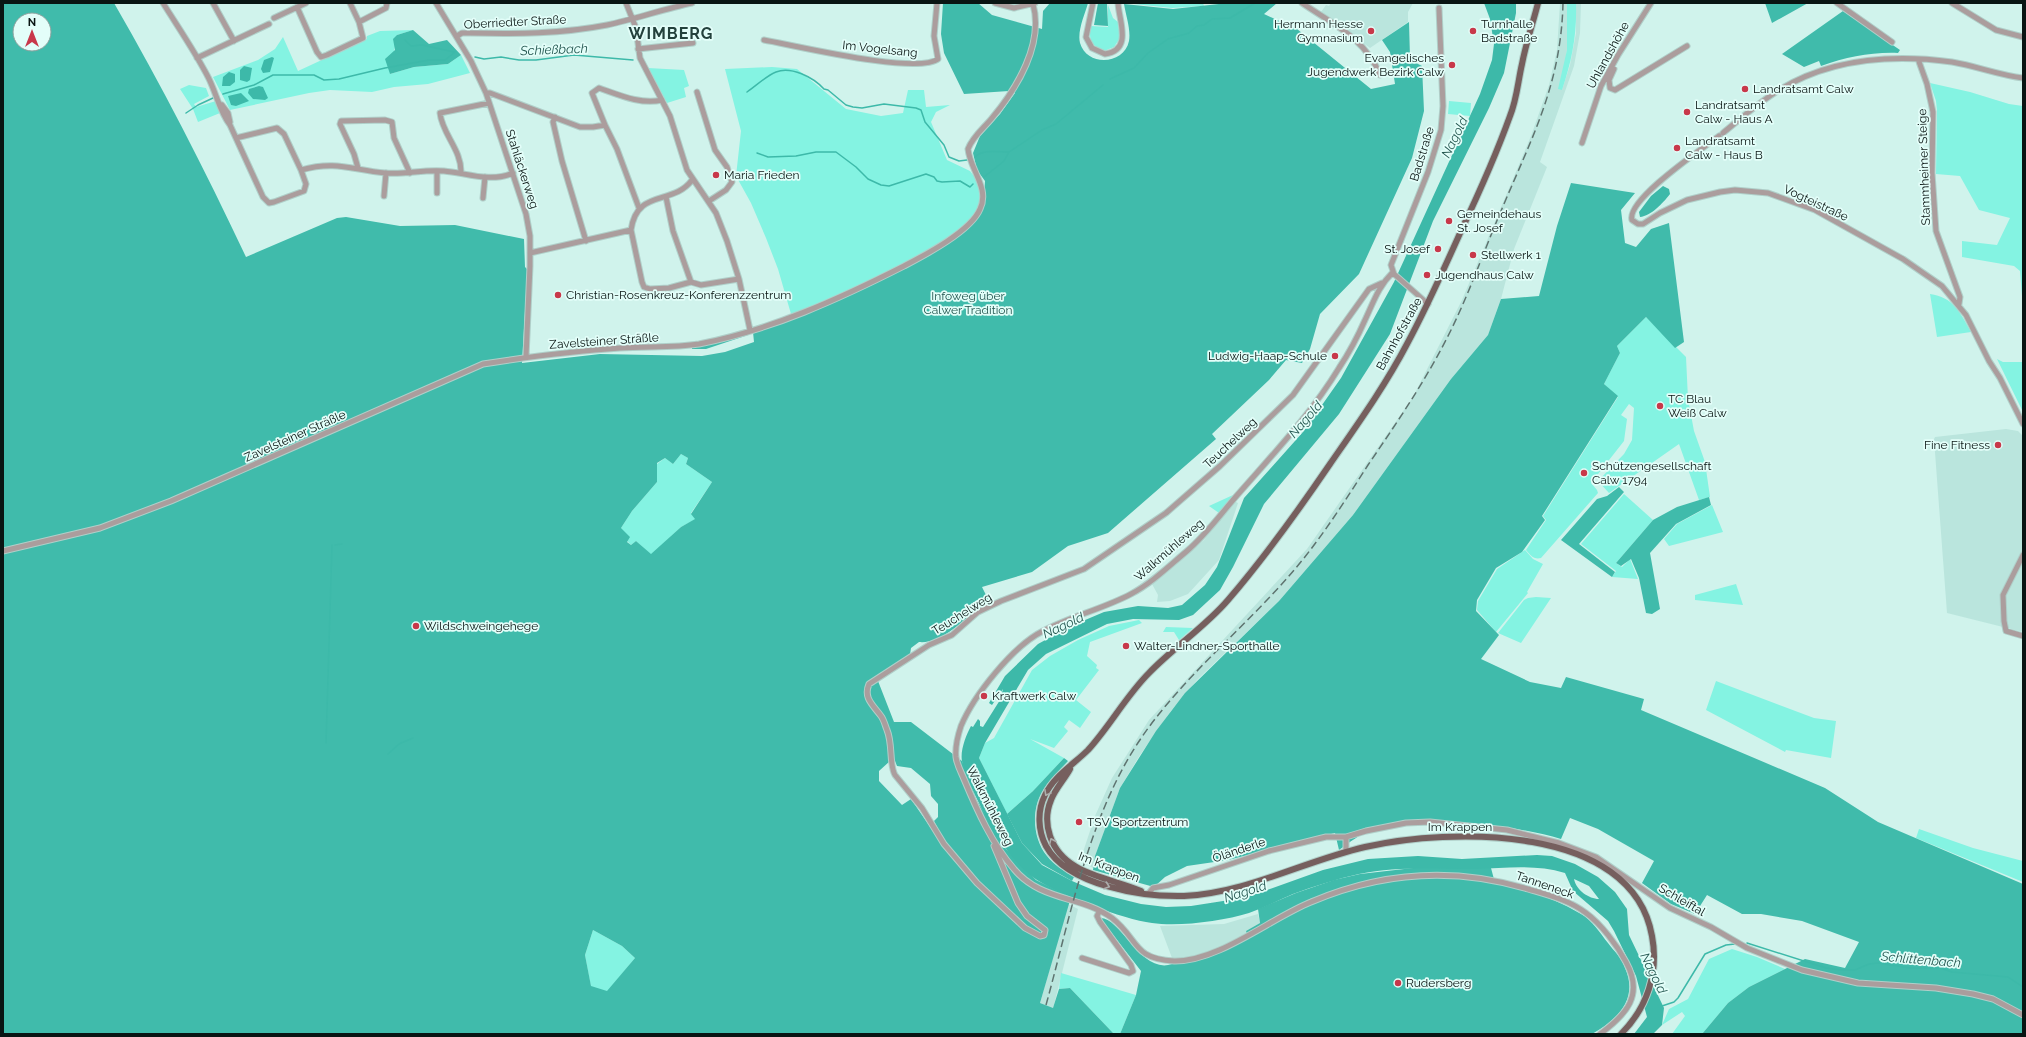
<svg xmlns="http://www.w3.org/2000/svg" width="2026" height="1037" viewBox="0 0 2026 1037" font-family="Raleway,sans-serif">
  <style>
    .built { fill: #bae5dd }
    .green { fill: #84f3e2 }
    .forest { fill: #40bbab; fill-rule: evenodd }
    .water { fill: #3db9a9; fill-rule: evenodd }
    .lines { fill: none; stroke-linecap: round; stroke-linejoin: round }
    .stream { stroke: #3db9a9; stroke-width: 1.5 }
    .minor-casing { stroke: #b0cfc9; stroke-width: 7 }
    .major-casing { stroke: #b0cfc9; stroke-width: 8 }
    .minor { stroke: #ab9d9d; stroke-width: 5 }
    .major { stroke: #765f5e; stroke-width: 6 }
    .rail { stroke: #5e736f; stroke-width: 1.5; stroke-dasharray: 8 4; stroke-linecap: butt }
    .oneway { stroke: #acaeac }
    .poi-dot { fill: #c8384a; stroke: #e3fef9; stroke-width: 1.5 }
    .labels { text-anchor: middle; stroke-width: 3.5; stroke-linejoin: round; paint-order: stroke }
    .street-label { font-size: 12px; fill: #091513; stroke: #e3fef9 }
    .poi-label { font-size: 12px; fill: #091513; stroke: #e3fef9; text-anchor: start }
    .park-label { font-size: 12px; fill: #23564f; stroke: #e3fef9 }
    .water-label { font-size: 13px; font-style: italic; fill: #245750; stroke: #e3fef9 }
    .district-label { font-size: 16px; font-weight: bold; letter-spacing: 1px; fill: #23413c; stroke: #e3fef9 }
  </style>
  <rect width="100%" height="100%" fill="#d0f3ec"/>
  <!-- built -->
  <path class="built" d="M1331 3H1413L1408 12V22L1370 48 1321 12 1326 5 1329 6Z
    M1560 3H1567V50L1562 90 1570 65 1576 33V3H1581L1580 33 1574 66 1540 162 1547 167 1514 249 1501 299 1488 335 1451 379 1353 515 1279 601 1198 679 1171 711 1140 755 1120 788 1095 856 1093 868 1080 861 1095 816 1112 778 1149 720 1307 549 1413 397 1462 300 1531 136 1549 85 1557 50Z
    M2006 429 2018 431 2023 436V632L1947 613 1934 439 1935 437Z
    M1234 501 1238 503 1219 560 1188 594 1170 601 1157 602 1158 595 1152 584 1204 540Z
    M1068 904 1078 909 1053 1009 1040 1003Z
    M1258 914 1260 923 1246 931 1247 934 1200 956 1186 959 1172 958 1160 926 1224 924Z"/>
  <!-- green -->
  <path class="green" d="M1124 3H1203L1204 6 1172 8Z
    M1567 3H1576C1577 35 1572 60 1562 90L1558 89 1567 50Z
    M1108 5 1113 18 1118 22 1120 38 1114 47 1104 51C1091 47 1088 38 1091 26L1108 27Z
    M413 30 397 35 390 74 414 67 448 64 461 55 470 73 428 84 394 87 372 92 330 90 309 93 230 110 213 77 258 60 275 49 283 37 298 71 367 39V36L380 31Z
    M772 67 797 69 846 109 881 116 903 113 908 90H924L926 107 950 105 936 112 931 122 947 160 970 171 984 189 985 198 973 222 930 254 849 296 791 314 778 269 766 238 751 203 736 176 741 131 725 69Z
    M648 68 684 70 689 86 684 88 686 97 667 103Z
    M1930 83 1970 92 2009 104 2023 106V309L2020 271 2014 266 1962 257V241L1997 245 2010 218 1979 210 1960 176 1936 174 1937 111 1936 101Z
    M189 85 206 88 209 96 194 104 196 107 216 101 220 113 198 122 193 109 180 89Z
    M1449 101 1471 103 1470 116 1448 114Z
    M1930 294C1953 297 1960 312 1971 332L1937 337Z
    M1646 317 1686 357 1688 399 1694 431 1705 462 1710 497 1699 500 1679 444 1609 493 1598 481 1624 454 1632 440 1634 408 1629 404 1621 415 1627 419 1624 441 1591 483 1597 490 1598 493 1541 558C1534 560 1530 555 1526 550L1546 520 1543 516 1618 397 1604 384 1620 353 1617 346Z
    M1997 359 2003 362H2023V412Z
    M681 454 688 458 686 464 712 482 691 513 696 519 681 527 651 555 636 541 631 545 627 541 621 528 632 511 657 482V464L665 458 673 464Z
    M1624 494 1653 520 1616 563 1622 567 1630 559 1638 579 1612 577 1616 571 1581 544Z
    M1233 495 1219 513 1209 506Z
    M1712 505 1723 532 1669 546 1664 539 1677 524Z
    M1525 550 1533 559 1543 564 1527 592 1528 593 1496 632 1477 610 1478 601 1497 569Z
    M1736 584 1743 605 1695 600V595Z
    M1536 597 1551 598 1521 643 1498 633 1524 600 1528 598Z
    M1139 620 1142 623 1090 642 1087 656 1097 665 1096 668 1099 670 1076 700 1091 712 1080 728 1069 720 1064 727 1068 731 1054 748 1030 739 1064 758 1033 791 1007 814 979 758 985 743 994 738 1032 670 1050 656 1078 640 1109 626Z
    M1166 627 1193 628 1179 640 1174 632H1163Z
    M1716 681 1814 718 1836 721 1831 758 1786 750 1785 752 1706 710Z
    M1919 829 1973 848 2023 861V882L1916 838Z
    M593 930 622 946 635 958 607 992 591 987 585 955Z
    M1732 949 1757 957 1785 969 1749 987 1728 1003 1702 1034H1672L1685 1016 1682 1012 1662 1025 1669 1009 1688 999 1709 959Z
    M1061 973 1136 995 1120 1034H1114L1070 988 1059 989Z"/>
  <!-- forest -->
  <path class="forest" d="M3 3H114C162 86 205 170 246 257L337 218 346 217 400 226 455 225 524 239 525 267 527 269V276L522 363 600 354 702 356 725 352 754 342 753 332C820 309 893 281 950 239 957 234 969 228 974 221 983 208 984 196 985 181L977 170 973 153 980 136 1000 114 1015 93 1009 91 964 94 944 53 941 34 943 3H978L992 15 1042 29 1043 11 1050 3H1088C1085 14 1077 31 1080 43 1087 67 1124 65 1129 41 1131 30 1126 16 1124 4L1173 9 1228 3H1277L1264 14 1297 29 1371 89 1395 84 1390 52 1382 40 1409 22 1410 58 1414 62 1422 66 1424 111 1412 158 1359 274 1320 314 1310 349 1302 363 1286 360 1269 380 1212 434 1216 439 1108 533 1068 546 1032 572 982 587 989 601 972 609V614C958 625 939 644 919 642L911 648 909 661 878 681 894 722H911L962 761 976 799 1006 849 1036 880 1071 897 1040 1003 1053 1008 1059 989 1070 988 1114 1034H3ZM20 20H44V44H20ZM681 454 688 458 686 464 712 482 691 514 695 519 681 527 651 554 636 541 631 545 627 542 630 537 621 528 632 511 657 482V463L665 458 673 464ZM890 761H895L897 766 911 768 930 784 931 796 938 804V817L934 821 941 835 937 837 911 799 902 805 879 781V771ZM593 930 622 946 635 958 607 991 591 986 585 955Z
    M1098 3H1107L1108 26 1094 25Z
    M1765 3H1808L1772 23Z
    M1843 11 1900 50 1898 53C1871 52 1847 57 1821 66L1819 61 1804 67 1782 54Z
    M413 30 429 44 447 40 461 55 448 64 414 67 390 74 385 59 395 50 393 39 397 35Z
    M1571 183 1635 193 1621 210 1625 243 1636 247 1651 229 1669 223 1684 342 1675 348 1646 317 1617 346 1620 353 1604 384 1618 396 1542 516 1545 520 1522 552 1496 568 1477 600 1476 611 1499 635 1481 659 1530 682 1561 688 1566 677 1644 699 1641 710 1825 788 1878 822 2023 884V1034H1702L1728 1003 1749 987 1805 959 1845 968 1859 942 1802 921 1761 914H1742L1707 895 1695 914 1671 904 1642 883 1654 861 1598 829 1570 818 1561 839C1511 824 1423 815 1373 829 1361 833 1349 843 1339 850L1335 833 1228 860 1187 866 1165 877 1154 887 1093 870 1095 856 1120 788 1156 731 1185 693 1279 601 1353 515 1451 379 1488 335 1501 299 1539 296 1557 226Z
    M747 333 748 335 706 349H692V347Z
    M1619 487 1624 492 1579 544 1615 572 1612 577 1561 540 1597 499 1607 496Z
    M1709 497 1711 505 1676 524 1650 553 1660 609 1652 614 1646 613 1639 578 1631 559 1621 566 1616 563 1653 520 1677 507Z
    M1064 758 1068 761C1059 771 1049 780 1042 792 1031 811 1033 839 1047 856 1054 865 1064 871 1074 877L1072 881 1042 864 1022 843 1007 814 1033 791Z
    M1413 868H1491L1495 883C1525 889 1555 898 1581 914 1592 920 1600 933 1608 943 1614 951 1622 958 1625 968 1639 999 1617 1020 1592 1034H1120L1136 995 1141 971 1100 918C1121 917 1141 975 1172 964L1173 958C1200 959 1223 945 1247 934L1246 931 1260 923 1258 909 1296 893 1334 880 1360 874Z"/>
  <!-- water -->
  <path class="water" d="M1484 3H1516V13L1504 73 1489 108 1433 221 1390 334 1339 414 1264 504 1233 567 1220 590 1193 615 1179 620 1133 619 1107 624 1046 654 1028 670 985 743 979 758 1022 843 1042 865 1072 881 1105 895 1141 904 1166 907 1191 906 1236 899 1256 894 1323 870 1368 859 1418 856 1462 859 1537 855 1552 856 1575 864 1598 877 1615 892 1627 909 1629 935 1664 1008 1662 1025 1653 1034H1634L1647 1017 1636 976 1614 931 1608 921 1573 891 1565 873C1535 864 1507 868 1475 869 1437 869 1397 866 1359 874 1337 879 1314 886 1293 894 1279 900 1264 908 1249 913 1223 921 1179 927 1152 923 1122 919 1062 896 1037 880 1014 865 998 838 985 815 978 801 965 776 962 761 960 751 966 735 971 726L973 727 978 719 980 721V726L983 727 1000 700 1003 689 992 705 989 703 1005 676 1038 644 1071 626 1104 612 1138 606 1168 608 1182 605 1205 585 1217 567 1244 498 1303 432 1341 378 1394 282 1480 94 1492 60 1494 44 1490 19ZM1574 879 1589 886 1599 899C1589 899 1576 890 1574 879Z
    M272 57 274 58 270 72 263 73 261 69 264 60Z
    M244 66 252 68 250 80 247 82 240 80V70Z
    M229 72 235 74V82L230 86H222L223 77Z
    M259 86 263 87 268 98 265 100 253 99 248 93 249 89Z
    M241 93 249 101 236 106 231 105 228 96Z
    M1663 186 1669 189 1670 194C1663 203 1651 216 1640 217L1639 212 1651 196Z"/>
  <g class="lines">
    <!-- stream -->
    <path class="stream" d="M405 40 411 46 422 45 454 52
      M475 57 484 59 501 57 519 60H536L574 55 633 60
      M1110 79 1134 68 1148 53 1168 39 1189 33 1197 26 1204 25 1212 19 1230 18 1255 3
      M747 92C756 86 766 76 776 72 791 66 813 77 824 89L828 90 846 105 853 107 862 108 884 104 916 108 921 110 925 122 944 145 949 157 959 161 967 160
      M223 94 254 85 273 75H314L324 80 339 79 385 68 429 60H445L455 52
      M186 113 198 105 213 98
      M757 153 768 157 796 156 816 152H836L856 167 868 179 881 185 889 186 926 174 934 177 937 181 942 182 960 181 970 187 973 184
      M975 157C983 149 997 152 1009 152
      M984 177 1004 161 1009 152 1042 130 1056 124 1103 85
      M335 545 342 544
      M326 743 332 545
      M388 754 399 744 413 738
      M1747 943 1826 968 1841 970H1855L1869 964 1878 963 1910 968H1940L1952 972 2008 977 2023 987
      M1662 1006 1674 1002 1678 998 1705 954 1726 945 1735 944"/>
    <!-- minor casing -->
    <g class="minor-casing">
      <path id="minor" d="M163 3C178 27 194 50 207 75 216 91 219 111 230 125L263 197 269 203 274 202 304 191 306 184 301 170 284 134 277 128 236 138
        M213 3 234 41
        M436 3 471 61 486 93 526 214 530 236V266L526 357
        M626 3 636 28 640 58 670 116 687 170 716 213 727 241 739 279 750 330
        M995 3 1014 8 1035 3
        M1093 3 1086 37 1092 48 1105 54C1133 50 1119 21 1118 3
        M1302 3C1334 25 1365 38 1380 75
        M1837 3 1892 42
        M1952 3 1996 30 2023 37
        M297 7 317 52 321 57 327 55 363 38 359 22 350 3
        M274 18 306 3
        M359 22 386 8 387 3
        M457 36 462 33H470C516 34 561 34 607 25 635 19 664 9 692 3
        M764 40C793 45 917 75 938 59L934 36 937 3
        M638 49 693 43
        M197 58 269 24
        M1918 59 1927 84 1933 112 1932 173 1936 231 1960 297 1959 304
        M1614 69 1609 80 1610 88 1615 90 1687 46
        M697 92 715 150 727 167 732 182 726 190 709 201
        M486 93H490L580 127H593L605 125 592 93 599 88C619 95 641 105 662 100
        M222 105 228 113 230 122
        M555 117 553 122 562 161 586 241
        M605 125 617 149 639 208
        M1723 133C1740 119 1757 104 1776 92 1829 58 1891 54 1952 62 1976 66 1999 75 2023 78
        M1719 136C1702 149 1626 200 1632 220L1638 224H1643L1660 213 1687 200 1720 192 1735 190 1768 193 1815 210 1903 259 1942 286 1966 315 1989 361 2000 378 2023 424
        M1582 143 1601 86 1618 55 1651 3
        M358 168 354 154 340 124 341 121 385 120 392 122 394 138 410 173
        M301 170C336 160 352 170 385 173 405 175 424 169 444 171 466 173 491 183 513 173
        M461 173C462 150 442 134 440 113L489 103
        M437 193V171
        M384 196 386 173
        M666 197 673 231 691 282
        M483 198 485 177
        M631 230 642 282 644 287 650 289 669 288 691 282 701 285 739 279
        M530 253 631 230C637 188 673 206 692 180
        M1393 272C1378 287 1374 301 1365 320 1358 336 1349 353 1339 368 1311 414 1275 452 1240 492 1222 512 1208 533 1187 551 1169 566 1152 583 1131 594 1103 609 1071 616 1043 631 1013 646 974 695 961 726 958 735 955 747 956 757 957 765 961 772 964 779 977 810 992 844 1014 869 1040 901 1082 896 1112 918 1139 939 1132 959 1174 961 1218 962 1271 918 1311 902 1381 872 1455 867 1528 889 1548 895 1569 900 1586 913 1601 924 1617 945 1626 962 1644 995 1627 1014 1600 1034
        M1428 304 1394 274 1391 265 1428 172 1441 130 1443 106 1439 8
        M3 551 100 528 171 501 483 364C528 357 574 351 620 348 646 346 673 348 699 344 771 330 839 299 904 266 925 255 971 231 980 209 990 188 970 170 968 149 973 136 984 128 992 118 1017 88 1044 44 1033 4
        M2023 555 2003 595 2004 621 2006 631 2023 636
        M1346 837V851
        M994 846 1018 903 1027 916 1045 930 1044 935 1040 936 1025 928 977 883 944 844 922 808 895 775C889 765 893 744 887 730 885 725 884 720 881 716 873 705 863 698 869 684L929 645 952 635 978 612 1001 601 1084 569 1166 513 1220 466 1293 395 1369 289 1382 283
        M1149 893 1153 888 1169 885 1269 851 1326 837H1346L1366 831 1406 823 1430 822 1507 830 1559 843 1596 857 1670 908 1711 927 1747 948 1802 970 1858 983 1936 988 1973 994 1993 999 2023 1015
        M1082 958 1129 973 1133 971 1131 965 1100 922 1097 916 1099 912"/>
    </g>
    <!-- major casing -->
    <g class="major-casing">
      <path id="major" d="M1538 3C1533 23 1526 43 1522 64 1518 81 1517 99 1510 116 1496 155 1479 193 1461 231 1444 269 1427 307 1407 344 1385 386 1357 425 1330 464 1298 511 1265 557 1228 600 1205 627 1174 647 1149 673 1126 696 1110 726 1088 750 1074 764 1054 776 1045 795 1037 811 1038 831 1046 846 1068 886 1143 897 1184 896 1247 893 1304 861 1365 847 1449 828 1632 823 1652 936 1659 973 1647 1008 1621 1034
        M1070 769C1064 780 1055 789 1051 800 1046 812 1046 824 1050 836 1063 875 1109 877 1141 891"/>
    </g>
    <!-- minor -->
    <use href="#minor" class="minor"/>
    <!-- major -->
    <use href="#major" class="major"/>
    <!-- rail -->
    <path class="rail" d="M1046 1005C1069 922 1085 834 1128 759 1170 686 1241 633 1295 569 1322 537 1345 501 1368 465 1396 424 1424 383 1447 338 1468 297 1483 253 1501 211 1532 137 1561 85 1563 3"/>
  </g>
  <!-- one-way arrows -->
  <defs><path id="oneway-chevron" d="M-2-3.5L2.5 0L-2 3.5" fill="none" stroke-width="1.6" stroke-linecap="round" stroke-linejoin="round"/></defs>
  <g class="oneway">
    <use href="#oneway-chevron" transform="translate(1047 793) rotate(119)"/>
    <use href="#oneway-chevron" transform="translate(1052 841) rotate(-113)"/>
    <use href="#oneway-chevron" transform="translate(1107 886) rotate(19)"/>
  </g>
  <!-- markers -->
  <g class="poi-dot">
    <circle cx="1371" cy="31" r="4"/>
    <circle cx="1473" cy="31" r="4"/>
    <circle cx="1452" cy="65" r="4"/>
    <circle cx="1745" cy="89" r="4"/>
    <circle cx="1687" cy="112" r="4"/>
    <circle cx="1677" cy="148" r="4"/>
    <circle cx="716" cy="175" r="4"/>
    <circle cx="1449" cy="221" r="4"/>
    <circle cx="1438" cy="249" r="4"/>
    <circle cx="1473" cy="255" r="4"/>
    <circle cx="1427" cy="275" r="4"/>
    <circle cx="558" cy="295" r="4"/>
    <circle cx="1335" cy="356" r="4"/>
    <circle cx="1660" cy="406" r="4"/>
    <circle cx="1998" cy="445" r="4"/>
    <circle cx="1584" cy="473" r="4"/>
    <circle cx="416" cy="626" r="4"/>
    <circle cx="1126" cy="646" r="4"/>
    <circle cx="984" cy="696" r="4"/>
    <circle cx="1079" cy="822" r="4"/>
    <circle cx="1398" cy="983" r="4"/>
  </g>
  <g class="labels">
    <!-- street labels -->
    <g class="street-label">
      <text transform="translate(515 22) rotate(-3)" y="4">Oberriedter Straße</text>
      <text transform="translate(880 49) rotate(6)" y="4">Im Vogelsang</text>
      <text transform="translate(1608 55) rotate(-61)" y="4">Uhlandshöhe</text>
      <text transform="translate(1422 154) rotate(-73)" y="4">Badstraße</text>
      <text transform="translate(1924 167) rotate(-92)" y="4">Stammheimer Steige</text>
      <text transform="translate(522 169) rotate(72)" y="4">Stahläckerweg</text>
      <text transform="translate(1816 203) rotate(25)" y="4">Vogteistraße</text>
      <text transform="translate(1399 334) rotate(-61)" y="4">Bahnhofstraße</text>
      <text transform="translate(604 341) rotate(-4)" y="4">Zavelsteiner Sträßle</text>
      <text transform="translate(295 436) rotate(-24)" y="4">Zavelsteiner Sträßle</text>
      <text transform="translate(1230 443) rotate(-43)" y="4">Teuchelweg</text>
      <text transform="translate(1169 550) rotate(-41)" y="4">Walkmühleweg</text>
      <text transform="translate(962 614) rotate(-32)" y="4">Teuchelweg</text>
      <text transform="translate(990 806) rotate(63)" y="4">Walkmühleweg</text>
      <text x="1460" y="831">Im Krappen</text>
      <text transform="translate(1239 850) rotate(-19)" y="4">Öländerle</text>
      <text transform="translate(1109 867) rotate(21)" y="4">Im Krappen</text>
      <text transform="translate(1545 885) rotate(19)" y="4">Tanneneck</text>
      <text transform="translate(1682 900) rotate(30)" y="4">Schleiftal</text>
    </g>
    <!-- poi labels -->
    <g class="poi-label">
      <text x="1363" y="28" text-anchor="end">Hermann Hesse<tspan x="1363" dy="14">Gymnasium</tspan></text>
      <text x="1481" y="28">Turnhalle<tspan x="1481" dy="14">Badstraße</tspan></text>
      <text x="1444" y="62" text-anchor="end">Evangelisches<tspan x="1444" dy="14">Jugendwerk Bezirk Calw</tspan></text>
      <text x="1753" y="93">Landratsamt Calw</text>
      <text x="1695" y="109">Landratsamt<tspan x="1695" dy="14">Calw - Haus A</tspan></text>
      <text x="1685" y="145">Landratsamt<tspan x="1685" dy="14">Calw - Haus B</tspan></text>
      <text x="724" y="179">Maria Frieden</text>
      <text x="1457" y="218">Gemeindehaus<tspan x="1457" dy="14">St. Josef</tspan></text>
      <text x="1430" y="253" text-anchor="end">St. Josef</text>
      <text x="1481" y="259">Stellwerk 1</text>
      <text x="1435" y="279">Jugendhaus Calw</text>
      <text x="566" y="299">Christian-Rosenkreuz-Konferenzzentrum</text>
      <text x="1327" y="360" text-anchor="end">Ludwig-Haap-Schule</text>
      <text x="1668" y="403">TC Blau<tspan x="1668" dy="14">Weiß Calw</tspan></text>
      <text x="1990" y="449" text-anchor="end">Fine Fitness</text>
      <text x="1592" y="470">Schützengesellschaft<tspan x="1592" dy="14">Calw 1794</tspan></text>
      <text x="424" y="630">Wildschweingehege</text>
      <text x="1134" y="650">Walter-Lindner-Sporthalle</text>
      <text x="992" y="700">Kraftwerk Calw</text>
      <text x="1087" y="826">TSV Sportzentrum</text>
      <text x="1406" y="987">Rudersberg</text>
    </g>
    <!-- park labels -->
    <g class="park-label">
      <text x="968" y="300">Infoweg über<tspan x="968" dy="14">Calwer Tradition</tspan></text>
    </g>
    <!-- water labels -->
    <g class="water-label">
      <text transform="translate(554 49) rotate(-2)" y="5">Schießbach</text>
      <text transform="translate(1454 137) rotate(-64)" y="5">Nagold</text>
      <text transform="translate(1305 419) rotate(-49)" y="5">Nagold</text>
      <text transform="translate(1063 625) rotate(-25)" y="5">Nagold</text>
      <text transform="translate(1245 891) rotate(-18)" y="5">Nagold</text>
      <text transform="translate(1921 959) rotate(5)" y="5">Schlittenbach</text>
      <text transform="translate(1654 973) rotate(64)" y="5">Nagold</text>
    </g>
    <!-- district labels -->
    <g class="district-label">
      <text x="671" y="39">WIMBERG</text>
    </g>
  </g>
  <!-- border -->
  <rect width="2026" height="1037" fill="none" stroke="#091513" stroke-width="8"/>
  <!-- north arrow -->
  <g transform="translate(32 32)"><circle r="19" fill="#e3fef9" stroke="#8ca19d"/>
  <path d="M0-3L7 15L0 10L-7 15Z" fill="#c8384a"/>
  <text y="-6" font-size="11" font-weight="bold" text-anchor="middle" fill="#091513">N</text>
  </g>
</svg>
